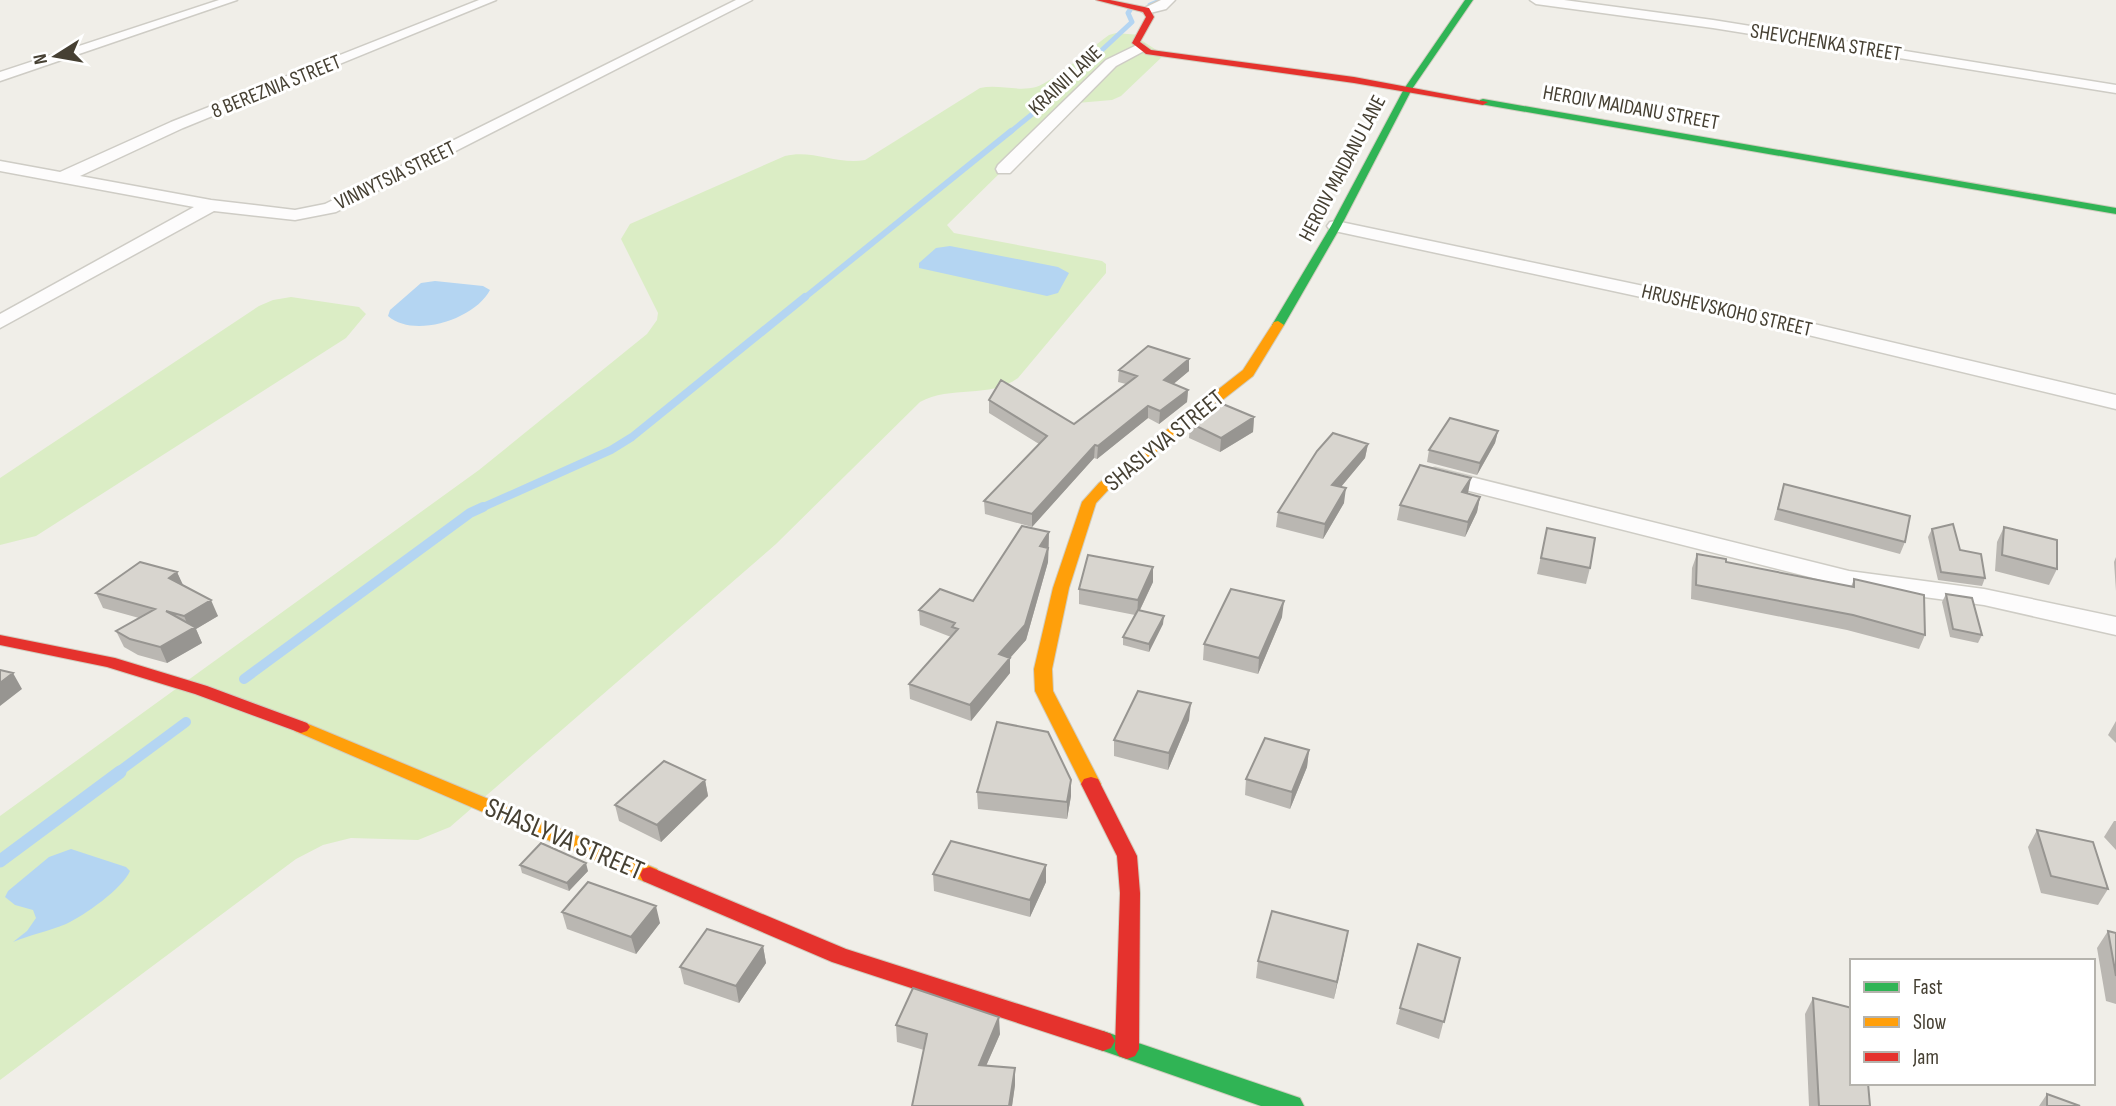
<svg xmlns="http://www.w3.org/2000/svg" width="2116" height="1106" viewBox="0 0 2116 1106" font-family="'Sofia Sans Condensed',sans-serif">
  <style>
    .green { fill: #dbedc5 }
    .water { fill: #b4d5f2 }
    .lines { fill: none; stroke-linecap: round; stroke-linejoin: round }
    .stream-far4 { stroke: #b4d5f2; stroke-width: 5 }
    .stream-far3 { stroke: #b4d5f2; stroke-width: 6 }
    .stream-far2 { stroke: #b4d5f2; stroke-width: 8 }
    .stream-far1 { stroke: #b4d5f2; stroke-width: 10 }
    .stream { stroke: #b4d5f2; stroke-width: 13 }
    .street-casing { stroke: #ceccc5; stroke-width: 3 }
    .fast-casing { stroke: #d0ccbe; stroke-width: 2 }
    .slow-casing { stroke: #d0ccbe; stroke-width: 2 }
    .jam-casing { stroke: #d0ccbe; stroke-width: 2 }
    .street { fill: #fdfcfc; fill-rule: evenodd }
    .fast { fill: #30b455; fill-rule: evenodd }
    .slow { fill: #ff9f0a; fill-rule: evenodd }
    .jam { fill: #e5322d; fill-rule: evenodd }
    .wall { fill: #bab7b2 }
    .shaded-wall { fill: #979591 }
    .building { fill: #d8d5cf; stroke: #979591; stroke-width: 2 }
    .labels { text-anchor: middle; stroke-width: 6; stroke-linejoin: round; paint-order: stroke }
    .far-street-label { font-size: 21px; fill: #464033; stroke: #fff }
    .street-label { font-size: 24px; fill: #464033; stroke: #fff }
    .near-street-label { font-size: 28px; fill: #464033; stroke: #fff }
  </style>
  <rect width="100%" height="100%" fill="#f0eee8"/>
  <!-- green -->
  <path class="green" d="M1116 33 1140 35 1138 38 1164 55 1121 96 1112 100 1077 103 1004 169 947 225 954 233 1102 261 1106 264V273L1018 378C990 399 950 385 920 402L776 544 450 827 418 840 351 838 323 845 296 859 0 1080V816L479 470 647 334 657 320 658 313 621 239 630 224 785 156C812 149 838 165 865 160L980 88C999 84 1018 92 1036 87 1053 82 1092 47 1109 35Z
    M291 297 359 307 366 314 346 338 36 536 0 545V478L259 306 273 300Z"/>
  <!-- water -->
  <path class="water" d="M950 246 1058 267 1069 273 1058 293 1047 296 919 268V263L936 248Z
    M435 281 483 286 490 290C475 319 414 339 388 316L390 310 421 283Z
    M71 849 126 867 130 871C123 888 84 916 66 924 49 931 30 935 13 942L27 931 36 918 33 910 15 905 5 897 8 891 49 857Z"/>
  <g class="lines">
    <!-- stream-far4 -->
    <path class="stream-far4" d="M1150 5 1162 0
      M1009 133 1041 107 1132 22 1128 13 1130 10"/>
    <!-- stream-far3 -->
    <path class="stream-far3" d="M803 299 1011 131"/>
    <!-- stream-far2 -->
    <path class="stream-far2" d="M479 509 611 450 632 437 805 297"/>
    <!-- stream-far1 -->
    <path class="stream-far1" d="M244 679 470 513 483 507
      M117 773 186 722"/>
    <!-- stream -->
    <path class="stream" d="M0 861 120 772"/>
    <!-- street casing -->
    <g class="street-casing">
      <path id="street" d="M219 0H237L0 81V72Z
        M479 0H496L183 128 80 176 211 200 295 210 325 204 736 0H752L336 212 295 220 214 211 0 328V314L194 207 0 171V161L60 172 171 122Z
        M1161 0H1175L1166 9 1146 14 1140 10Z
        M1530 0H1564L1713 20 2116 85V93L1713 28 1536 4Z
        M1139 44 1144 45V51L1116 66 1010 173H998L996 169 998 165 1106 60Z
        M1336 221 1729 304 2116 395V409L1729 316 1330 230 1327 226 1330 222Z
        M1435 468 1849 571 1984 589 2116 617V635L1984 605 1849 587 1426 480 1423 475 1426 470Z"/>
    </g>
    <!-- fast casing -->
    <g class="fast-casing">
      <path id="fast" d="M1465 0H1473L1412 89 1341 226 1284 325 1278 329 1274 328 1272 325 1331 226 1404 89Z
        M1483 99 2116 208V214L1480 104V100Z
        M1103 1031 1300 1098 1304 1106H1261L1095 1048 1091 1041 1095 1034Z"/>
    </g>
    <!-- slow casing -->
    <g class="slow-casing">
      <path id="slow" d="M1278 321 1284 325 1253 376 1109 489 1096 503 1069 588 1052 669 1053 691 1101 784 1098 789 1091 791 1084 789 1035 691 1034 669 1053 588 1082 502 1099 483 1243 370 1274 322Z
        M301 721 657 869 660 875 657 881 650 883 643 881 295 731 292 727 295 723Z"/>
    </g>
    <!-- jam casing -->
    <g class="jam-casing">
      <path id="jam" d="M1096 0H1110L1149 8 1154 17 1140 42 1151 50 1354 77 1488 102 1483 105 1354 83 1146 54 1132 43 1146 17 1143 12Z
        M0 635 115 658 207 686 307 723 310 727 307 731 301 733 195 694 107 667 0 645Z
        M1091 777 1098 779 1137 856 1140 893 1139 1049 1135 1056 1127 1059 1119 1056 1115 1049 1120 893 1117 856 1081 784 1084 779Z
        M650 867 846 949 1103 1031 1111 1034 1115 1041 1111 1048 1103 1051 832 962 643 881 640 875 643 869Z"/>
    </g>
    <!-- street -->
    <use href="#street" class="street"/>
    <!-- fast -->
    <use href="#fast" class="fast"/>
    <!-- slow -->
    <use href="#slow" class="slow"/>
    <!-- jam -->
    <use href="#jam" class="jam"/>
  </g>
  <!-- wall -->
  <path class="wall" d="M1119 370 1189 371 1173 384 1188 390 1187 402 1159 424 1148 418 1097 459 1094 458 1032 527 985 514 984 501 1039 444 989 413V400L1074 424 1126 384 1118 382Z
    M1254 417 1253 432 1220 452 1189 438 1190 423Z
    M1498 431 1495 443 1477 475 1427 462 1429 450Z
    M1368 444 1365 458 1341 487 1344 503 1323 539 1276 527 1278 512Z
    M1784 484 1905 542 1900 554 1774 520Z
    M1467 494 1480 497 1477 512 1465 537 1397 520 1400 505Z
    M2004 527 2057 569 2049 585 1995 571 1997 542Z
    M1547 528 1590 568 1586 584 1537 574Z
    M1932 529 1960 550 1985 578 1982 586 1938 580 1928 537Z
    M1049 532 1048 562 1026 640 1010 658V673L971 721 910 699 909 684 951 637 920 625 919 610 973 601Z
    M1697 554 1726 562 1851 587 1854 579 1925 635 1919 649 1847 630 1691 599 1692 568Z
    M2116 557V591L2114 562Z
    M177 572 182 585 218 616 196 629 202 643 167 663 138 655 124 647 116 631 139 618 103 608 96 593Z
    M1153 582 1140 610 1163 624 1149 652 1123 645V637L1135 615 1079 604V589Z
    M1946 594 1982 635 1978 643 1950 637 1942 602Z
    M1282 617 1258 674 1203 660 1204 644Z
    M1189 720 1168 770 1114 756V740Z
    M2116 721V743L2108 735Z
    M1309 750 1307 767 1290 809 1245 795 1246 779Z
    M705 780 708 796 661 842 619 821 615 805Z
    M1071 780V796L1067 819 978 809 977 792Z
    M2114 821H2116V850L2104 837Z
    M2037 830 2108 889 2098 905 2041 893 2028 847Z
    M520 865 588 871 569 891 522 873Z
    M933 874 1046 882 1030 917 934 891Z
    M562 912 660 923 636 954 567 929Z
    M2108 931 2116 933V1004L2106 1001 2097 948Z
    M763 946 766 963 739 1003 684 984 680 967Z
    M1345 948 1334 999 1256 978 1258 961Z
    M1460 958 1439 1039 1396 1024 1400 1008Z
    M1813 998 1870 1106H1809L1805 1014Z
    M896 1025 1000 1034 986 1066 1015 1068V1085L1012 1106H912L924 1050 897 1042Z
    M2047 1094 2080 1106H2039Z"/>
  <!-- shaded-wall -->
  <path class="shaded-wall" d="M1189 359V371L1164 392V380Z
    M1188 390 1187 402 1159 424 1160 411Z
    M1148 406V418L1097 459 1098 446Z
    M1254 417 1253 432 1220 452 1221 438Z
    M1498 431 1495 443 1477 475 1480 463Z
    M1368 444 1365 458 1330 500 1332 485Z
    M1095 445 1094 458 1032 527V514Z
    M1471 478 1468 493 1459 507 1462 492Z
    M1346 488 1344 503 1323 539 1325 524Z
    M1480 497 1477 512 1465 537 1468 522Z
    M1049 532 1048 562 1026 640 1010 658V673L971 721 970 705 1040 546Z
    M1153 567V582L1137 616 1138 600Z
    M177 572 184 587 169 578Z
    M211 600 218 616 196 629 202 643 167 663 160 647 190 630 184 616Z
    M1284 601 1282 617 1258 674 1259 658Z
    M1164 616 1163 624 1149 652V644Z
    M13 673 22 689 0 706V683Z
    M1191 703 1189 720 1168 770 1169 753Z
    M1309 750 1307 767 1290 809 1292 792Z
    M705 780 708 796 661 842 657 825Z
    M1071 780V796L1067 819V802Z
    M586 863 588 871 569 891 567 883Z
    M1046 865V882L1030 917V900Z
    M656 906 660 923 636 954 631 937Z
    M1348 931 1345 948 1334 999 1337 982Z
    M763 946 766 963 739 1003 736 986Z
    M999 1017 1000 1034 979 1082V1065Z
    M1015 1068V1085L1012 1106H1009Z"/>
  <!-- building -->
  <path class="building" d="M1148 346 1189 359 1164 380 1188 390 1160 411 1148 406 1098 446 1095 445 1032 514 984 501 1047 436 989 400 1001 380 1074 424 1137 376 1119 370Z
    M1218 402 1254 417 1221 438 1190 423Z
    M1450 418 1498 431 1480 463 1429 450Z
    M1333 433 1368 444 1332 485 1346 488 1325 524 1278 512 1317 451Z
    M1420 465 1471 478 1462 492 1480 497 1468 522 1400 505Z
    M1784 484 1910 516 1905 542 1778 509Z
    M1953 524 1960 550 1981 554 1985 578 1941 572 1932 529Z
    M1022 526 1049 532 1040 546 1048 548 1025 625 999 654 1010 658 970 705 909 684 958 629 952 627 955 623 919 610 940 589 973 601Z
    M2004 527 2057 540V569L2002 555Z
    M1547 528 1595 538 1590 568 1541 558Z
    M1697 554 1726 559V562L1854 587V579L1924 595 1925 635 1853 615 1696 585Z
    M1088 555 1153 567 1138 600 1079 589Z
    M140 562 177 572 169 578 211 600 184 616 166 611 195 627 160 647 130 639 116 631 155 609 96 593Z
    M1231 589 1284 601 1259 658 1204 644Z
    M1946 594 1972 598 1982 635 1953 629Z
    M1138 610 1164 616 1149 644 1123 637Z
    M0 670 13 673 0 683Z
    M1138 691 1191 703 1169 753 1114 740Z
    M997 722 1048 732 1071 780 1067 802 977 792Z
    M1265 738 1309 750 1292 792 1246 779Z
    M664 761 705 780 657 825 615 805Z
    M2037 830 2093 842 2108 889 2051 876Z
    M951 841 1046 865 1030 900 933 874Z
    M541 843 586 863 567 883 520 865Z
    M588 882 656 906 631 937 562 912Z
    M1272 911 1348 931 1337 982 1258 961Z
    M707 929 763 946 736 986 680 967Z
    M2108 931 2116 933V976Z
    M1418 944 1460 958 1444 1022 1400 1008Z
    M913 988 999 1017 979 1065 1015 1068 1009 1106H912L927 1034 896 1025Z
    M1813 998 1852 1008V1083H1868L1870 1106H1819Z
    M2047 1094 2080 1106H2047Z"/>
  <g class="labels">
    <!-- far-street labels -->
    <g class="far-street-label">
      <text transform="translate(1826 42) rotate(9)" y="7">SHEVCHENKA STREET</text>
      <text transform="translate(1065 80) rotate(-43)" y="7">KRAINII LANE</text>
      <text transform="translate(276 86) rotate(-22)" y="7">8 BEREZNIA STREET</text>
      <text transform="translate(1631 107) rotate(10)" y="7">HEROIV MAIDANU STREET</text>
      <text transform="translate(1342 168) rotate(-62)" y="7">HEROIV MAIDANU LANE</text>
      <text transform="translate(395 175) rotate(-26)" y="7">VINNYTSIA STREET</text>
      <text transform="translate(1727 310) rotate(13)" y="7">HRUSHEVSKOHO STREET</text>
    </g>
    <!-- street labels -->
    <g class="street-label">
      <text transform="translate(1164 440) rotate(-39)" y="8">SHASLYVA STREET</text>
    </g>
    <!-- near-street labels -->
    <g class="near-street-label">
      <text transform="translate(565 838) rotate(23)" y="10">SHASLYVA STREET</text>
    </g>
  </g>
  <!-- legend -->
  <rect x="1850" y="959" width="245" height="126" fill="#ffffff" stroke="#b5b3ad" stroke-width="2"/>
  <rect x="1864" y="982" width="35" height="10" fill="#30b455" stroke="#b5b3ad" stroke-width="2"/>
  <text x="1913" y="994" font-size="21" fill="#464033">Fast</text>
  <rect x="1864" y="1017" width="35" height="10" fill="#ff9f0a" stroke="#b5b3ad" stroke-width="2"/>
  <text x="1913" y="1029" font-size="21" fill="#464033">Slow</text>
  <rect x="1864" y="1052" width="35" height="10" fill="#e5322d" stroke="#b5b3ad" stroke-width="2"/>
  <text x="1913" y="1064" font-size="21" fill="#464033">Jam</text>
  <!-- north arrow -->
  <g transform="translate(56 56) rotate(259)" stroke="#ffffff" stroke-width="5" paint-order="stroke">
  <path d="M0-5L12 26L0 18L-12 26Z" fill="#464033"/>
  <text y="-10" font-size="19" font-weight="bold" text-anchor="middle" fill="#464033">N</text>
  </g>
</svg>
